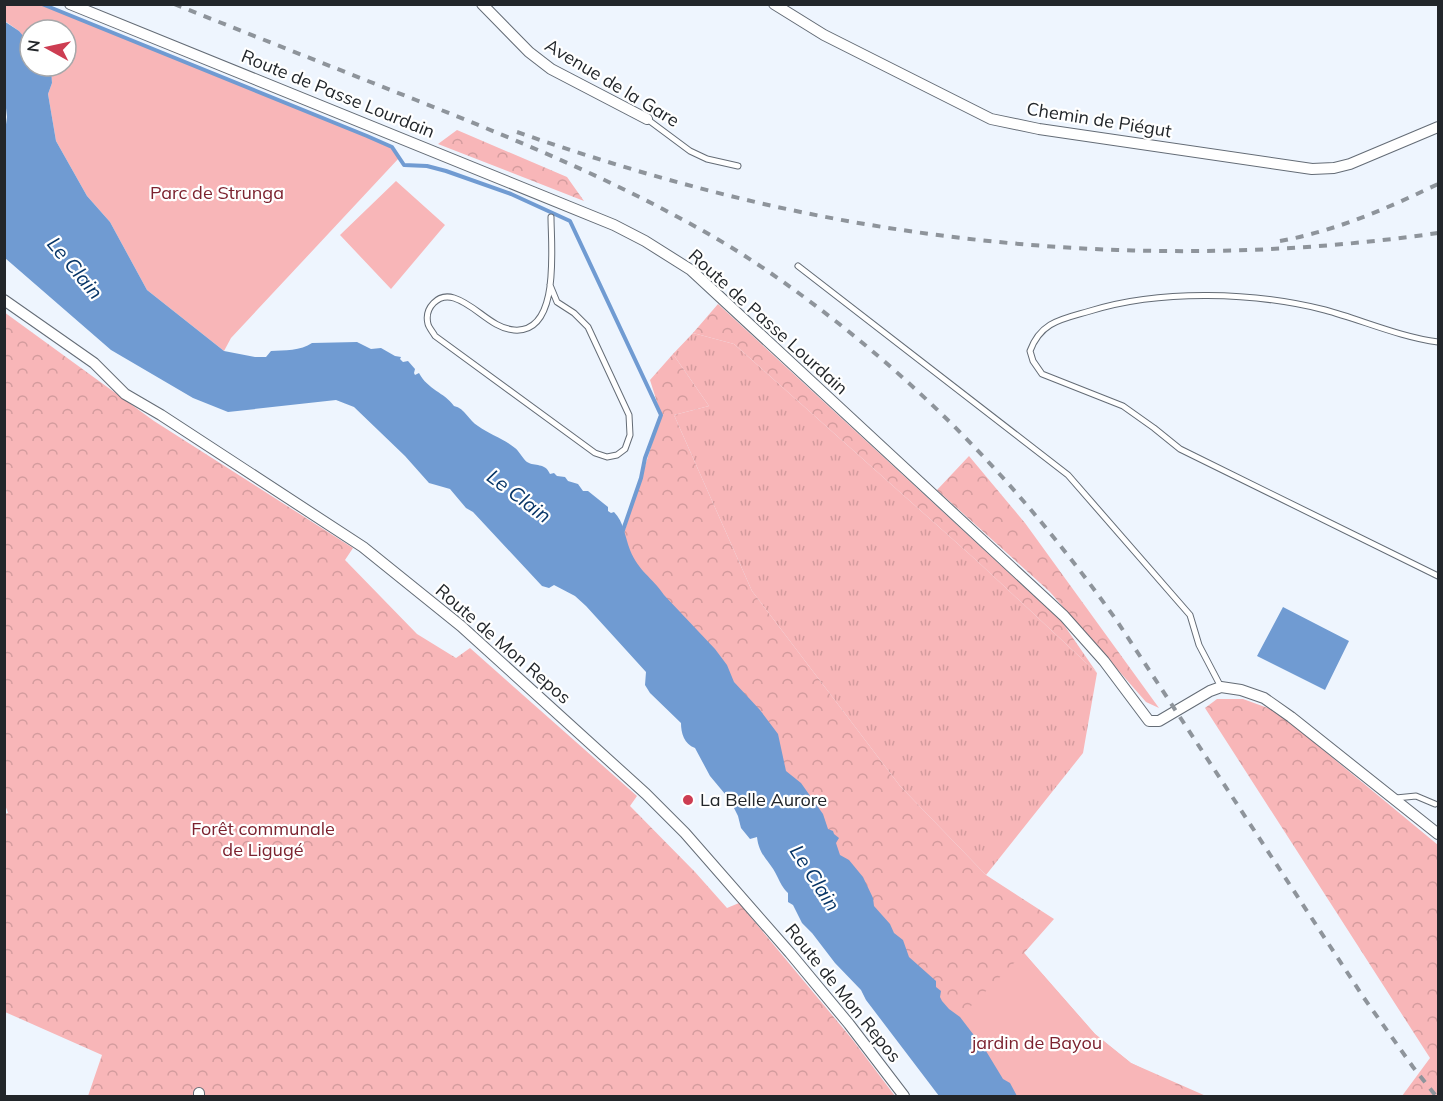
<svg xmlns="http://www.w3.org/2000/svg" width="1443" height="1101" viewBox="0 0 1443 1101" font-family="Mulish,sans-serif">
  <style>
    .grass { fill: url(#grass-tufts) }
    .forest { fill: url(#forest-crowns) }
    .park { fill: #f8b6b8 }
    .water { fill: #709bd2 }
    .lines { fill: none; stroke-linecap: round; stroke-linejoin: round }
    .stream { stroke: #709bd2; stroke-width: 4 }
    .service-casing { stroke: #646c76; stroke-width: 7 }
    .minor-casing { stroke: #646c76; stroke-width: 12 }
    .service { stroke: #fff; stroke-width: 5 }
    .minor { stroke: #fff; stroke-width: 10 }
    .rail { stroke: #8e949b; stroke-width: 4; stroke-dasharray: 8 8; stroke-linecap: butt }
    .poi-dot { fill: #cd3d52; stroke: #fff; stroke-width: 2 }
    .labels { text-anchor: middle; stroke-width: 4.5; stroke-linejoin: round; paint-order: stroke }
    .street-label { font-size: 18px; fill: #22262a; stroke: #fff }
    .park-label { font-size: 18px; fill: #7c222f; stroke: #fff }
    .poi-label { font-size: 18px; fill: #22262a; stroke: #fff; text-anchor: start }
    .water-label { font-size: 20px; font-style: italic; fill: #073567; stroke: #fff }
  </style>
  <defs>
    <pattern id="grass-tufts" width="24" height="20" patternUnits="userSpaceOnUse" patternTransform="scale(1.5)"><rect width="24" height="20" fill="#f8b6b8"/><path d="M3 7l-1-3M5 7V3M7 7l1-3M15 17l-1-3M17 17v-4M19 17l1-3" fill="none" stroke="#d49c9e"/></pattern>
    <pattern id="forest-crowns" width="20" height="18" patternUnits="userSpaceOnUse" patternTransform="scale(1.5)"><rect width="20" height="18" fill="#f8b6b8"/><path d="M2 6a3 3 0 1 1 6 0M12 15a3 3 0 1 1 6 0" fill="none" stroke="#d49c9e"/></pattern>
  </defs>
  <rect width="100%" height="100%" fill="#eef5fe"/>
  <!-- grass -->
  <path class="grass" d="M693 333 734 344 976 560 1097 673 1083 753 986 875 900 786 752 591 674 415 709 406 673 354Z"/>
  <!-- forest -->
  <path class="forest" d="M457 130 567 177 584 201 438 144Z
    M718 304 1062 622 1097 673 976 560 734 344 693 333Z
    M4 312 154 421 353 548 345 560 417 634 456 658 470 648 637 796 630 806 695 872 727 908 739 903 852 1039 895 1096H88L102 1055 5 1012 4 814 8 813 4 802Z
    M673 354 709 406 674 415 752 591 900 786 986 875 1054 919 1024 953 1095 1034 1131 1063 1206 1096H997L612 571 661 415 650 380Z
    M969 456 1025 523 1159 708 1146 702 1050 592 937 490Z
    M1217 699H1243L1276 711 1438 845V1096H1402L1430 1058 1205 708Z"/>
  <!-- park -->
  <path class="park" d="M5 5H42L392 147 399 158 231 338 224 351 147 290 110 222 87 196 56 141 48 94 52 83 50 66H66V30H30V46L19 31 5 21Z
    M396 181 445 225 391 289 340 235Z
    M1024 953 1095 1034 1131 1063 1197 1096H1014L960 1017Z"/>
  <!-- water -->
  <path class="water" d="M4 21 19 31 30 44V66H50L51 68 52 83 48 94 56 141 87 196 110 222 147 290 224 351 255 357H266L271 351C284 350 301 351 312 343L357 342 371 349 381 348 395 356 401 357 400 359 403 362 408 361 415 369 414 373 415 375 419 373C428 390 444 392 454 406 465 408 469 421 478 426 489 434 504 439 515 448 519 451 523 459 527 462 535 467 545 462 550 474L554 473 557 476 565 477 568 481 578 484 583 491H588L608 507V511L611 513 614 512C624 522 625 537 630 550 639 572 652 577 664 595L715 649 727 665 734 682 760 710 778 734 786 771 801 783 823 814 828 829 833 831 834 834 839 838 836 843 840 855 849 860 863 877 873 898 874 906 890 924 894 933 903 940 909 957 936 981V987L941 991 940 997 942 1001 949 1009 960 1017 986 1051 1003 1079 1010 1083 1017 1096H939L866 1000 861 990 835 963 812 933 802 923 793 905 788 902V893C782 887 781 884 777 876 770 861 759 856 757 837L750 839 741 828 738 816 730 800 710 776 695 748C684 744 681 733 681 723L650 693 645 685 646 672 586 606 575 596 554 585 549 588 542 586 473 512 466 508 450 489 429 483 405 456 354 407 336 400 228 412 193 398 111 350 5 258 4 139 7 117 4 90Z
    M1283 607 1349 641 1325 690 1257 656Z"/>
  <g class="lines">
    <!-- stream -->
    <path class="stream" d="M42 4 367 136 392 147 404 165 427 166 446 171 511 194 570 221 661 415 645 458 641 478 622 533"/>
    <!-- service casing -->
    <g class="service-casing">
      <path id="service" d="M647 119 690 151 707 159 738 166
        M798 266 1068 475 1190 615 1199 645 1221 687
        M550 285 557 302 574 313 588 327 629 415 630 435 625 449 617 455 607 457 595 453 435 336C433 332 429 328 428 324 424 308 438 293 454 298 476 305 491 328 514 330 561 334 551 246 551 217
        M1438 342C1400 337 1362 320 1325 310 1254 292 1161 289 1090 311 1063 319 1041 321 1030 351L1033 361 1042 374 1123 406 1154 428 1180 449 1438 576
        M1396 798 1416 796 1435 804"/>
    </g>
    <!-- minor casing -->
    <g class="minor-casing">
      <path id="minor" d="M70 4 614 225 645 241 691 270 1064 616 1104 661 1149 721H1159L1210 691 1221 687 1241 690 1264 698 1291 717 1438 834
        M482 4 529 52 551 69 647 119
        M774 4 824 35 991 119 1039 129 1312 169 1334 168 1350 164 1438 127
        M4 300 94 363 125 394 161 415 363 547 461 626 646 794 685 833 790 953 849 1024 904 1096
        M199 1093V1096"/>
    </g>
    <!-- service -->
    <use href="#service" class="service"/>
    <!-- minor -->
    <use href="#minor" class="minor"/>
    <!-- rail -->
    <path class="rail" d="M174 4C254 36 335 68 416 100 522 142 626 185 724 243 764 267 801 294 838 323 949 411 1035 506 1117 621L1364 998 1413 1067 1436 1096
      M517 132C626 170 739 202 853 222 1045 256 1245 261 1438 233
      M1280 241C1336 231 1388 208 1438 184"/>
  </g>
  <!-- markers -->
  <circle class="poi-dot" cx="688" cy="800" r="6"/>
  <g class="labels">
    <!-- street labels -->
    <g class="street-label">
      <text transform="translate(612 83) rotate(31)" y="6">Avenue de la Gare</text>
      <text transform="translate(338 94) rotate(22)" y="6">Route de Passe Lourdain</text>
      <text transform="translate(1099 120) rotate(9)" y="6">Chemin de Piégut</text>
      <text transform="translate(768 322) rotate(42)" y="6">Route de Passe Lourdain</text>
      <text transform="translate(503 644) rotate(41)" y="6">Route de Mon Repos</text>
      <text transform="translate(843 993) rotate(51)" y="6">Route de Mon Repos</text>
    </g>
    <!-- park labels -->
    <g class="park-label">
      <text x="217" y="199">Parc de Strunga</text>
      <text x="263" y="835">Forêt communale<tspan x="263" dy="21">de Ligugé</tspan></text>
      <text x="1037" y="1049">jardin de Bayou</text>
    </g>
    <!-- poi labels -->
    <g class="poi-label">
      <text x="700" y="806">La Belle Aurore</text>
    </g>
    <!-- water labels -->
    <g class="water-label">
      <text transform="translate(75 268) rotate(50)" y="7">Le Clain</text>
      <text transform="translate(519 496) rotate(37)" y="7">Le Clain</text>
      <text transform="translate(815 878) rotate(57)" y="7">Le Clain</text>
    </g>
  </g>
  <!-- border -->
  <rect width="1443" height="1101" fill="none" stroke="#22262a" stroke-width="12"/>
  <!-- north arrow -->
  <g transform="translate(48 48) rotate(278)"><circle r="28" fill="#ffffff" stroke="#a7a8aa" stroke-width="1.5"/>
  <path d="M0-4.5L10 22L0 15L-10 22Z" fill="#cd3d52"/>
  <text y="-9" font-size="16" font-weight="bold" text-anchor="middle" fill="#22262a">N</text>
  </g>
</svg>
